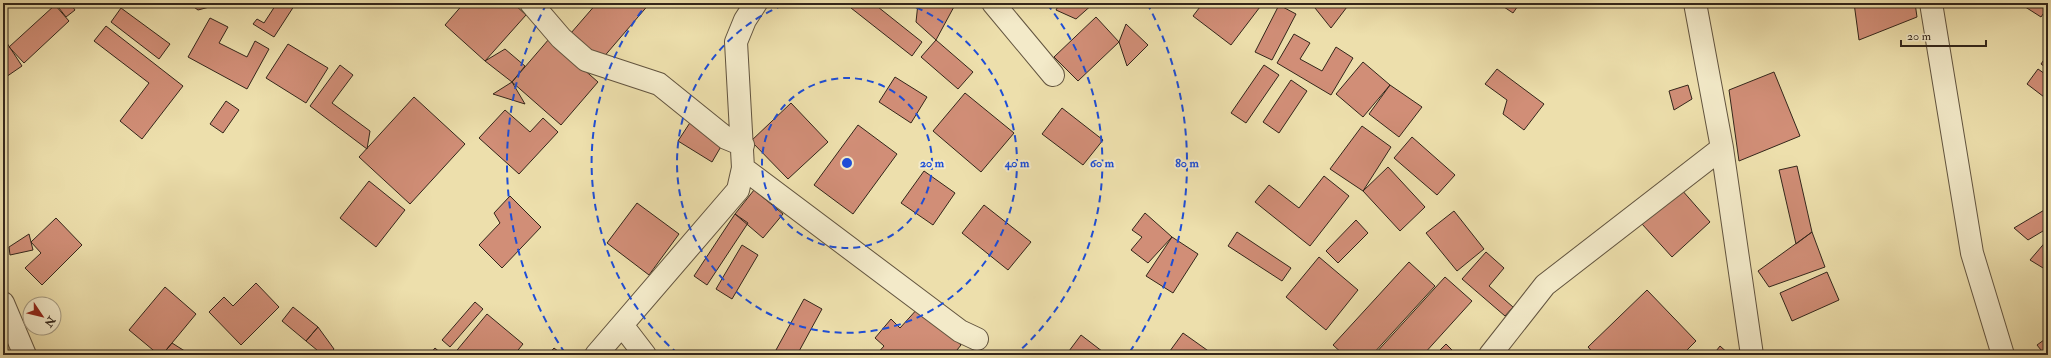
<svg xmlns="http://www.w3.org/2000/svg" width="2051" height="358" viewBox="0 0 2051 358" font-family="'IM FELL Double Pica',serif">
  <style>
    .building { fill: #d18e77; stroke: #33261b }
    .lines { fill: none; stroke-linecap: round; stroke-linejoin: round }
    .minor-casing { stroke: #62543f; stroke-width: 24 }
    .minor { stroke: #f3eac9; stroke-width: 22 }
    .ring { fill: none; stroke: #1d4ed8; stroke-width: 2; stroke-dasharray: 7 5 }
    .centre { fill: #1d4ed8; stroke: #f3eac9; stroke-width: 2 }
    .ring-label { font-size: 12px; text-anchor: middle; font-weight: bold; fill: #1d4ed8; stroke: #f3eac9; stroke-width: 4; stroke-linejoin: round; paint-order: stroke }
  </style>
  <rect width="100%" height="100%" fill="#eddfac"/>
  <filter id="stains"><feTurbulence type="fractalNoise" baseFrequency=".005" numOctaves="4"/><feColorMatrix values="0 0 0 0 .2 0 0 0 0 .09 0 0 0 0 .02 0 0 0 .5 -.17"/></filter>
  <radialGradient id="worn" r=".72"><stop offset=".6" stop-color="#630" stop-opacity="0"/><stop offset="1" stop-color="#630" stop-opacity=".3"/></radialGradient>
  <!-- building -->
  <path class="building" d="M3 3H14L3 12Z
    M55 3H70L75 10 66 17Z
    M188 3H215L213 6 198 10Z
    M277 3H296L274 37 253 24 257 19 264 23Z
    M464 3H513L526 15 485 61 445 25Z
    M597 3H650L602 59 571 33Z
    M855 3H873L922 42 912 56 851 8Z
    M918 3H956L936 40 916 22Z
    M1060 3H1094L1076 19 1056 10Z
    M1203 3H1263L1231 45 1193 16Z
    M1311 3H1350L1331 28Z
    M1498 3H1520L1513 13Z
    M1854 3H1915L1917 17 1859 40Z
    M2019 3H2048V7L2041 17Z
    M55 5 69 21 24 63 9 47Z
    M1279 5 1296 14 1272 60 1255 52Z
    M121 8 170 44 159 59 111 22Z
    M1096 17 1119 42 1078 81 1054 57Z
    M210 18 228 27 219 43 247 57 255 41 269 49 247 89 188 57Z
    M1126 24 1148 45 1127 66 1119 42Z
    M106 26 183 86 142 139 120 121 149 83 94 41Z
    M1294 34 1310 43 1300 59 1322 71 1336 47 1353 58 1331 95 1277 63Z
    M3 37 22 66 3 79Z
    M549 39 598 82 561 125 512 82Z
    M936 40 973 72 958 89 921 57Z
    M288 44 328 68 306 103 266 78Z
    M505 49 525 66 512 82 485 61Z
    M2048 54V69L2041 64Z
    M1363 62 1390 85 1363 117 1336 94Z
    M340 65 353 75 332 103 370 131 367 149 310 106Z
    M1264 65 1279 75 1246 123 1231 113Z
    M1497 69 1544 104 1524 130 1503 114 1507 100 1485 84Z
    M2038 69 2048 76V100L2027 84Z
    M1774 72 1800 136 1739 161 1729 90Z
    M895 77 927 97 911 123 879 102Z
    M1291 80 1307 91 1279 133 1263 122Z
    M512 82 525 104 493 94Z
    M1390 85 1422 107 1399 137 1369 114Z
    M1688 85 1692 99 1674 110 1669 91Z
    M965 93 1014 133 981 172 933 131Z
    M414 97 465 144 410 204 359 157Z
    M226 101 239 110 223 133 210 124Z
    M791 103 828 142 788 179 751 141Z
    M1062 108 1103 140 1083 165 1042 134Z
    M505 110 530 132 543 118 558 132 519 174 479 138Z
    M693 118 726 138 712 162 678 141Z
    M858 125 897 154 853 214 814 185Z
    M1362 126 1391 147 1363 191 1330 169Z
    M1412 137 1455 175 1437 195 1394 158Z
    M1797 166 1812 232 1796 244 1779 170Z
    M1388 167 1425 207 1400 231 1363 191Z
    M924 171 955 193 933 225 901 203Z
    M1324 176 1349 196 1310 246 1255 202 1269 185 1299 208Z
    M369 181 405 210 376 247 340 218Z
    M1681 189 1710 222 1672 257 1642 224Z
    M754 190 783 214 763 238 735 214Z
    M510 196 541 227 502 268 479 245 500 223 494 213Z
    M637 203 679 234 649 275 607 243Z
    M984 205 1031 242 1008 270 962 233Z
    M2046 209 2048 228 2028 240 2014 228Z
    M1454 211 1484 249 1457 271 1426 233Z
    M1145 213 1172 237 1148 263 1131 250 1142 237 1132 230Z
    M735 214 748 223 707 285 694 276Z
    M56 218 82 245 42 285 25 268 41 253 31 242Z
    M1356 220 1368 233 1338 263 1326 251Z
    M1237 232 1291 268 1282 281 1228 246Z
    M1812 232 1825 267 1769 287 1758 271Z
    M29 234 33 250 10 255 9 247Z
    M1172 237 1198 254 1173 293 1146 276Z
    M2048 239V271L2030 260Z
    M742 245 758 255 732 299 716 289Z
    M1486 252 1504 268 1489 286 1513 307 1505 316 1462 279Z
    M1319 257 1358 290 1326 330 1286 297Z
    M1409 262 1435 286 1372 355H1344L1333 345Z
    M1827 272 1839 300 1792 321 1780 293Z
    M1445 277 1472 301 1423 355H1374Z
    M256 283 279 307 241 345 209 312 224 297 233 306Z
    M165 287 196 314 162 355H159L129 330Z
    M1647 290 1696 341 1682 355H1595L1588 347Z
    M804 299 822 309 797 355H786L776 350Z
    M475 302 483 309 450 347 442 340Z
    M293 307 318 327 306 341 282 321Z
    M919 307 961 345 953 355H876L884 346 875 338 891 319 900 328Z
    M487 314 523 344 514 355H453Z
    M318 327 334 349 329 355H323L306 341Z
    M1183 333 1214 355H1167Z
    M1081 335 1107 355H1066Z
    M2048 337V355H2045L2037 345Z
    M172 343 191 355H162Z
    M1446 344 1457 355H1435Z
    M1720 346 1730 355H1713Z
    M435 348 443 355H429Z
    M554 348 563 355H548Z"/>
  <g class="lines">
    <!-- minor casing -->
    <g class="minor-casing">
      <path id="minor" d="M531 3 561 38 586 60 659 84 726 138 743 145
        M993 3 1053 75
        M1695 3 1722 148 1752 355
        M1931 3 1972 253 2003 355
        M743 168 960 331 977 339
        M3 303 25 355
        M622 325 645 355
        M596 355 738 190 743 168 736 42 745 20 756 3
        M1490 355 1545 285 1722 148"/>
    </g>
    <!-- minor -->
    <use href="#minor" class="minor"/>
  </g>
  <!-- distance rings -->
  <g class="ring">
    <circle cx="847" cy="163" r="85"/>
    <path d="M905 3A170 170 0 1 1 789 3"/>
    <path d="M678 354A255 255 0 0 1 647 4M1047 4A255 255 0 0 1 1016 354"/>
    <path d="M565 353A340 340 0 0 1 547 3M1147 3A340 340 0 0 1 1129 353"/>
  </g>
  <circle cx="847" cy="163" r="6" class="centre"/>
  <g class="ring-label">
    <text x="932" y="167">20 m</text>
    <text x="1017" y="167">40 m</text>
    <text x="1102" y="167">60 m</text>
    <text x="1187" y="167">80 m</text>
  </g>
  <!-- margin -->
  <rect width="2051" height="358" fill="none" stroke="#eddfac" stroke-width="16"/>
  <rect x="4" y="4" width="2043" height="350" fill="none" stroke="#33261b" stroke-width="2"/>
  <rect x="8" y="8" width="2035" height="342" fill="none" stroke="#33261b"/>
  <!-- north arrow -->
  <g transform="translate(42 316) rotate(125)"><circle r="19" fill="#f3eac9" stroke="#a69c83"/>
  <path d="M0-3L7 15L0 10L-7 15Z" fill="#8f2418"/>
  <text y="-6" font-size="11" font-weight="bold" text-anchor="middle" fill="#33261b">N</text>
  </g>
  <!-- scale -->
  <path d="M1901 40v6h85v-6" fill="none" stroke="#33261b" stroke-width="2"/>
  <text x="1907" y="40" font-size="12" fill="#33261b" stroke="#f3eac9" stroke-width="3" paint-order="stroke">20 m</text>
  <rect width="100%" height="100%" filter="url(#stains)"/>
  <rect width="100%" height="100%" fill="url(#worn)"/>
</svg>
